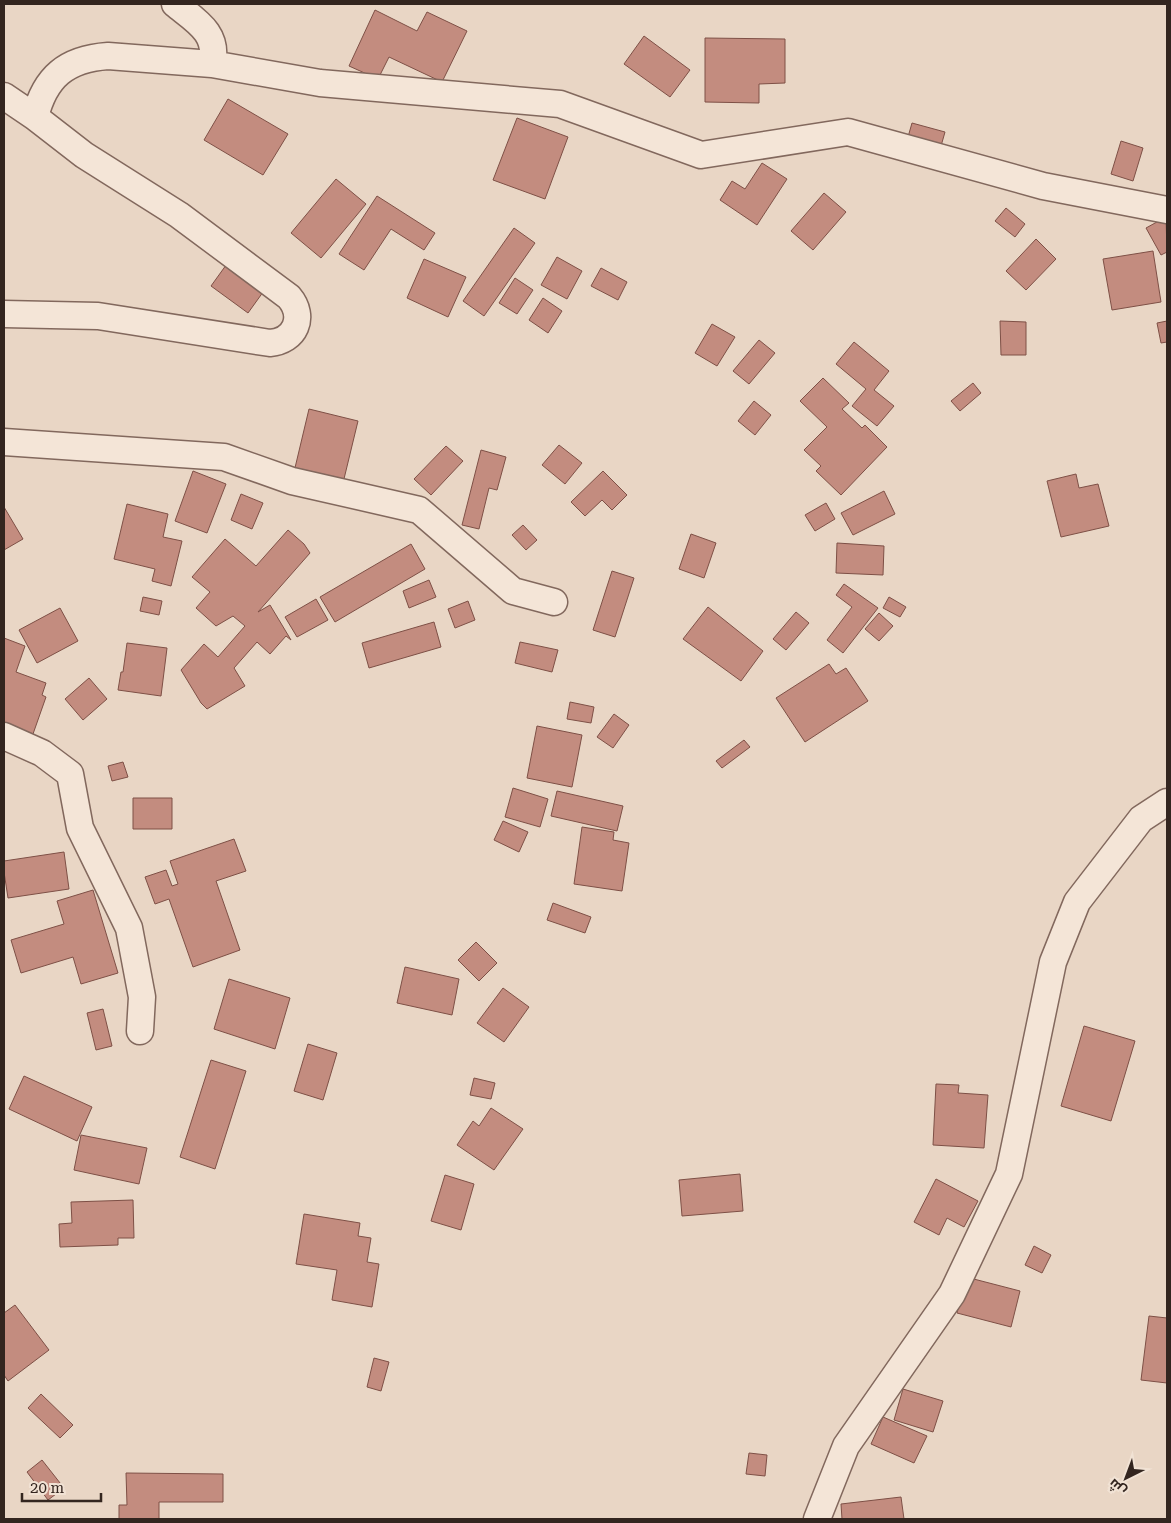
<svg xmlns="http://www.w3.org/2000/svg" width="1171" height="1523" viewBox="0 0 1171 1523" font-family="'Roboto Serif',Cairo,serif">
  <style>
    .building { fill: #c38c7f; stroke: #7e5046 }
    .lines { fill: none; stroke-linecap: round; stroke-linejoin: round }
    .minor-casing { stroke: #82685d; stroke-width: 29 }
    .minor { stroke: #f4e5d7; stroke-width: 26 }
  </style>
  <rect width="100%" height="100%" fill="#e9d6c5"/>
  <!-- building -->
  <path class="building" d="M375 10 417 31 427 12 467 31 442 82 389 57 378 79 349 66Z
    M644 36 690 70 670 97 624 64Z
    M705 38 785 39V83L759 84V103L705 102Z
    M228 99 288 134 263 175 204 140Z
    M517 118 568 137 545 199 493 180Z
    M912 123 945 132 941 146 908 137Z
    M1121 141 1143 148 1133 181 1111 174Z
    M762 163 787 179 757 225 720 200 732 181 745 189Z
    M336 179 366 204 321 258 291 233Z
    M824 193 846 212 813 250 791 231Z
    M377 196 435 233 424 250 391 229 364 270 339 254Z
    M1006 208 1025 224 1015 237 995 221Z
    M1166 217 1167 252 1161 255 1146 228Z
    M514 228 535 243 484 316 463 301Z
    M1036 239 1056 259 1026 290 1006 271Z
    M1153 251 1161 302 1112 310 1103 259Z
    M557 257 582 271 567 299 541 285Z
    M424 259 466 277 448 317 407 298Z
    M229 261 266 288 248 313 211 286Z
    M601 268 627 282 618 300 591 286Z
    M515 278 533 290 517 314 499 303Z
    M543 298 562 311 548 333 529 320Z
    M1000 321 1026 322V355H1001Z
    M1167 321V342L1161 343 1157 323Z
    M712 324 735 337 717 366 695 353Z
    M759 340 775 353 749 384 733 371Z
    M854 342 889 371 874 390 894 406 877 426 852 406 866 389 836 364Z
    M823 378 849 403 842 409 862 428 865 425 887 447 841 495 816 471 821 466 804 450 827 427 800 401Z
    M973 383 981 393 960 411 951 401Z
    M754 401 771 415 755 435 738 421Z
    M309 409 358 421 343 483 294 472Z
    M559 445 582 463 565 484 542 465Z
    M446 446 463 461 431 495 414 479Z
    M481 450 506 457 497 490 489 488 479 529 462 525Z
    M193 471 226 484 207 533 175 521Z
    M603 471 627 495 612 510 602 500 585 516 571 502Z
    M1076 474 1079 488 1098 484 1109 526 1061 537 1047 481Z
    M884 491 895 514 853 535 841 513Z
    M241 494 263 503 252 529 231 520Z
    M826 503 835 519 815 531 805 515Z
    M127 504 168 514 163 537 182 541 171 586 152 581 155 569 114 559Z
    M4 507 23 539 4 550Z
    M523 525 537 540 526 550 512 535Z
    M288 530 304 544 310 553 258 612 270 605 291 640 286 636 270 654 257 642 234 668 245 686 207 709 201 703 181 670 204 644 218 657 245 626 233 616 216 626 196 608 210 592 192 577 225 539 256 566Z
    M691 534 716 543 704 578 679 569Z
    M837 543 884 546 883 575 836 573Z
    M411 544 425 569 335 622 320 597Z
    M612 571 634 578 615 637 593 630Z
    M429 580 436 597 409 608 403 591Z
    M844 584 878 608 843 653 827 640 852 607 836 595Z
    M143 597 162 601 159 615 140 611Z
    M889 597 906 607 900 617 883 608Z
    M316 599 328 620 297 637 285 617Z
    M468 601 475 620 455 628 448 609Z
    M708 607 763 651 741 681 683 639Z
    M60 608 78 641 37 663 19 630Z
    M796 612 809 623 786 650 773 639Z
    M879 613 893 626 879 641 865 629Z
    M434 622 441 647 369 668 362 643Z
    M4 638 25 646 16 672 46 683 42 695 46 697 33 734 4 724Z
    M520 642 558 650 552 672 515 663Z
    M127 643 167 648 161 696 118 690 121 672H123Z
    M829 664 836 674 846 668 868 701 805 742 776 698Z
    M89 678 107 699 83 720 65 699Z
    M570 702 594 707 591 723 567 719Z
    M614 714 629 725 613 748 597 737Z
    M537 726 582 735 572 787 527 778Z
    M744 740 750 747 722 768 716 761Z
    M123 762 128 777 112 781 108 766Z
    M513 788 548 799 540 827 505 817Z
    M557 791 623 806 617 831 551 816Z
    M133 798H172V829H133Z
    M503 821 528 832 519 852 494 840Z
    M582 827 614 832 613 840 629 843 622 891 574 884Z
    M234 839 246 871 216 881 240 950 193 967 169 899 155 904 145 877 166 870 172 886 178 884 170 861Z
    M64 852 69 889 8 898 4 872V861Z
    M93 890 118 973 81 984 73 957 21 973 11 940 64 924 57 901Z
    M553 903 591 917 585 933 547 920Z
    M476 942 497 963 479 981 458 960Z
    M405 967 459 979 452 1015 397 1003Z
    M229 979 290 998 275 1049 214 1029Z
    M503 988 529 1007 504 1042 477 1023Z
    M103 1009 112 1046 96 1050 87 1013Z
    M1084 1026 1135 1041 1111 1121 1061 1106Z
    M308 1044 337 1053 323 1100 294 1091Z
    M211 1060 246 1071 215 1169 180 1157Z
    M24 1076 92 1107 77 1141 9 1109Z
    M474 1078 495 1083 491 1099 470 1095Z
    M936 1084 959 1085 958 1093 988 1095 984 1148 933 1145Z
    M491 1108 523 1129 494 1170 457 1145 473 1121 479 1126Z
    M81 1135 147 1148 139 1184 74 1170Z
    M740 1174 743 1211 682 1216 679 1180Z
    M445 1175 474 1184 461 1230 431 1221Z
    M936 1179 978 1201 964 1227 947 1218 939 1235 914 1222Z
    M133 1200 134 1238H118V1245L60 1247 59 1224 72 1223 71 1202Z
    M304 1214 360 1223 358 1236 371 1238 367 1262 379 1264 372 1307 332 1300 337 1270 296 1264Z
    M1034 1246 1051 1255 1042 1273 1025 1265Z
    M966 1277 1020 1291 1011 1327 957 1313Z
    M15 1305 49 1350 8 1381 4 1375V1313Z
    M1149 1316 1167 1318V1383L1141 1380Z
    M374 1358 389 1362 381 1391 367 1387Z
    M903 1389 943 1401 933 1432 894 1420Z
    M41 1394 73 1425 60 1438 28 1408Z
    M883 1417 927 1436 914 1463 871 1444Z
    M749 1453 767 1455 765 1476 746 1474Z
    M42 1460 64 1488 48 1500 27 1472Z
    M126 1473 223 1474V1502H159V1519H119V1505H127Z
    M901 1497 904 1519H842L841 1504Z"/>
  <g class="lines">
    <!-- minor casing -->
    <g class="minor-casing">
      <path id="minor" d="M175 4C196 21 219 33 212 64
        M4 96 35 117 84 155 179 215 289 297C306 317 295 341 270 343L98 316 4 314
        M35 117C45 77 66 59 108 56L212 64 320 83 560 104 701 155 848 132 1043 186 1167 210
        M4 442 224 457 292 481 419 510 513 591 554 602
        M4 736 42 753 70 774 80 828 129 928 142 997 140 1031
        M817 1519 846 1446 952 1294 1009 1174 1053 962 1077 902 1141 819 1167 802"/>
    </g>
    <!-- minor -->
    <use href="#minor" class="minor"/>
  </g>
  <!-- border -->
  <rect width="1171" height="1523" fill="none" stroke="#33251f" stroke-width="10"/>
  <!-- north arrow -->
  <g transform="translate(1126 1478) rotate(222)" stroke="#f1e2d4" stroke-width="4" paint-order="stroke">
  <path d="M0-4L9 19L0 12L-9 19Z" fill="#33251f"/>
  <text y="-8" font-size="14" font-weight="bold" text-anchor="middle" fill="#33251f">ش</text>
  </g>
  <!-- scale -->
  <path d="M22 1493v8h79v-8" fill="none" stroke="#33251f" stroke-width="2.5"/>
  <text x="30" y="1493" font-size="15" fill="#33251f" stroke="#f1e2d4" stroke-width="4" paint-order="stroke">20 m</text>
</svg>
